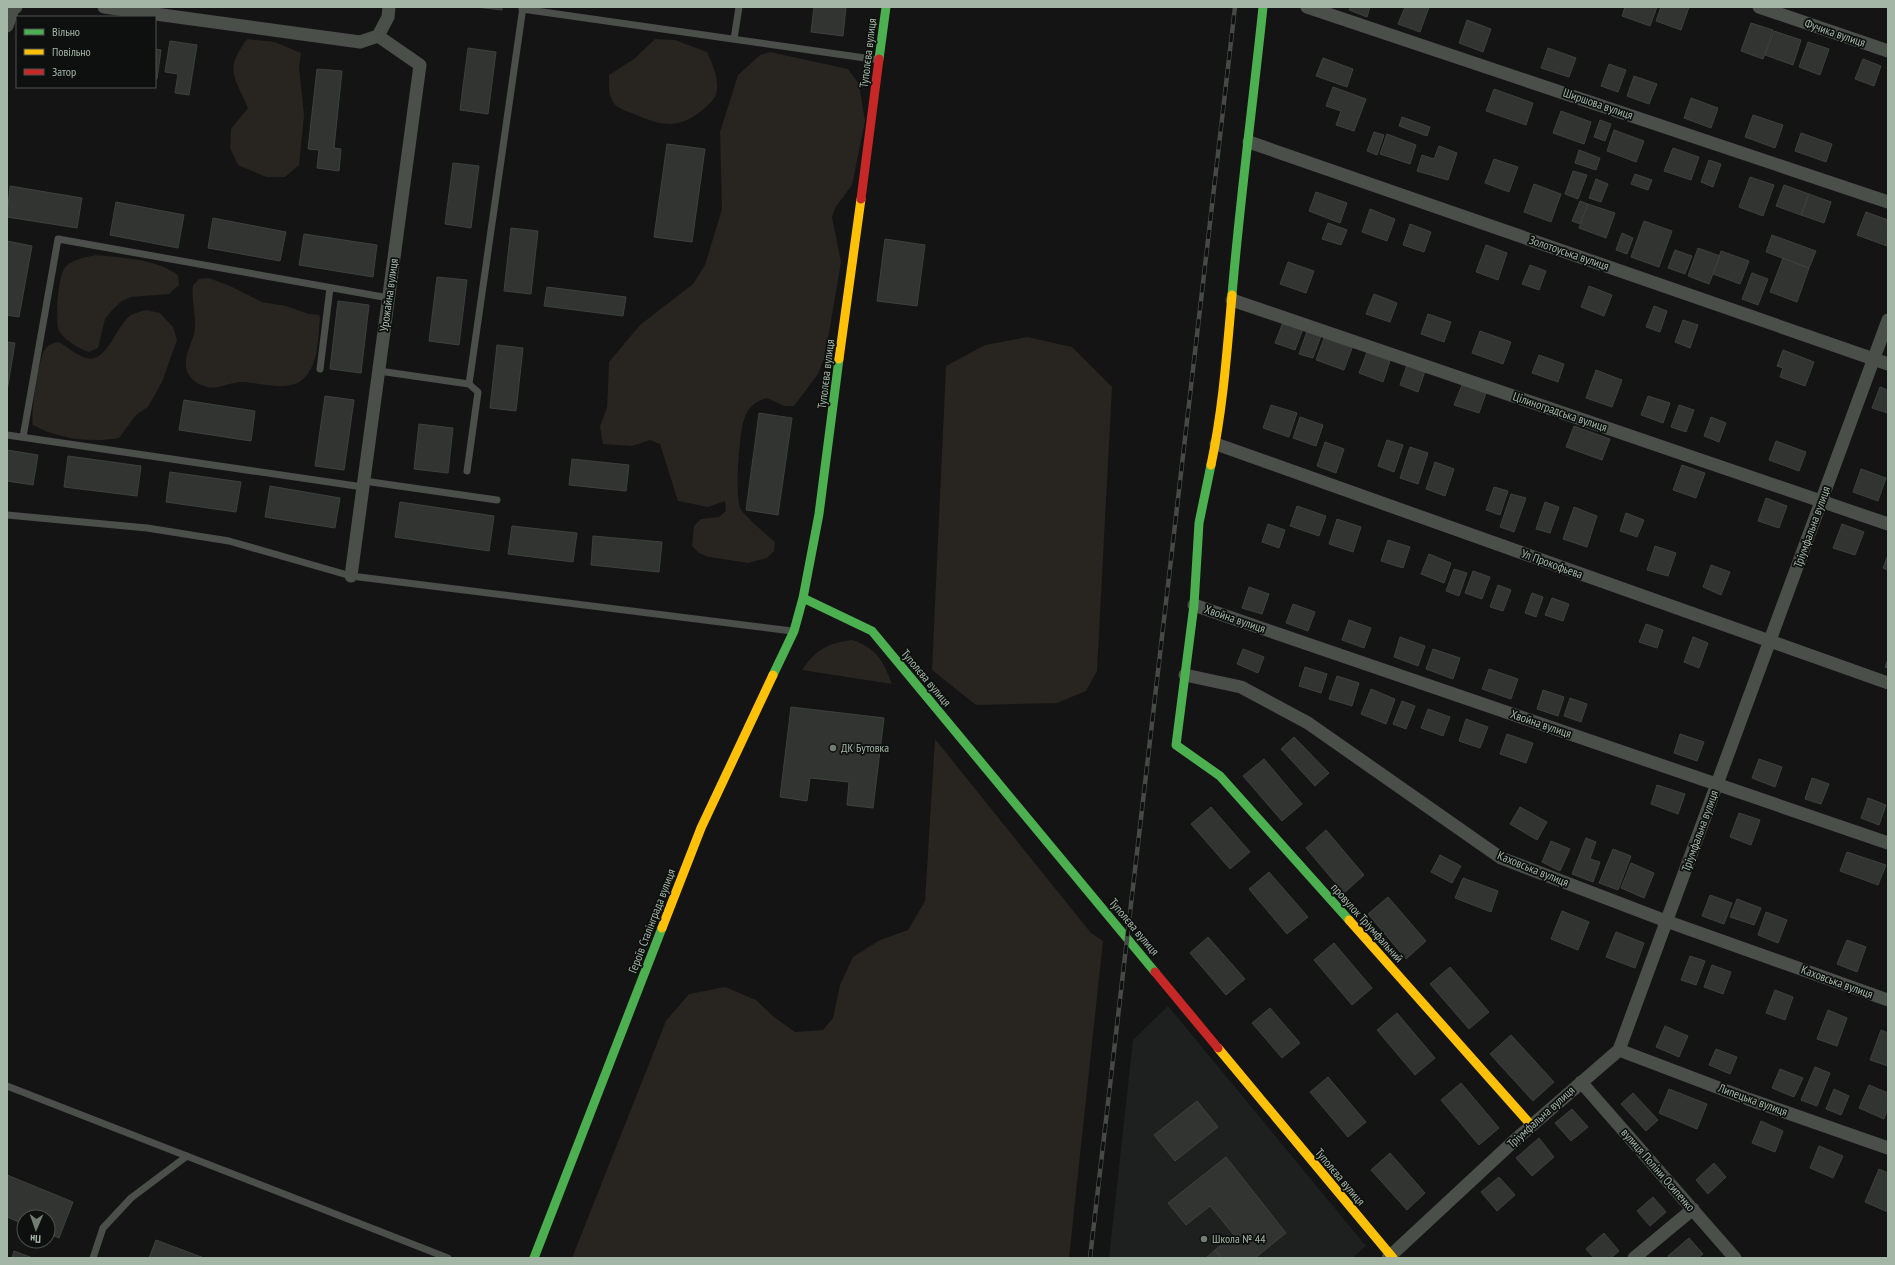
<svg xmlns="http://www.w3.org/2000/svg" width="1895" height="1265" viewBox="0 0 1895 1265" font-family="'PT Sans Narrow',sans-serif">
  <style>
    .built { fill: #1e201f }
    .green { fill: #28241f }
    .building { fill: #313431; stroke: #3d413d }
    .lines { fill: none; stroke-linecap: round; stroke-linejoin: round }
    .lane { stroke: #4a4f4a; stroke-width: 7 }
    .street { stroke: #4a4f4a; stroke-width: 13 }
    .fast { stroke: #4caf50; stroke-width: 9 }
    .slow { stroke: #ffc107; stroke-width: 9 }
    .jam { stroke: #c62828; stroke-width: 9 }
    .rail-casing { stroke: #464946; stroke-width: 4.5 }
    .rail { stroke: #0e100f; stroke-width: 3; stroke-dasharray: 9; stroke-linecap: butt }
    .poi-dot { fill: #727e74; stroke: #0e100f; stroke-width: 1.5 }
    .labels { text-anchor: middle; stroke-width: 3.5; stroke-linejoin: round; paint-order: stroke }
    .street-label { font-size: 12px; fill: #a4b7a7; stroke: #0e100f }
    .poi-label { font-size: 12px; fill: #a4b7a7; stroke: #0e100f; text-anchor: start }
  </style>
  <rect width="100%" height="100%" fill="#141414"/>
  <!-- built -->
  <path class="built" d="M1168 1006 1366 1246 1352 1258H1109L1133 1040Z"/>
  <!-- green -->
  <path class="green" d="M247 39 275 42 301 53 299 67 304 115 299 165 285 177H266L238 165 230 148 231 129 248 108C234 75 224 71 247 39Z
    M655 39 675 40 707 52C712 63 718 76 717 89 717 97 711 102 706 107 680 130 664 127 634 114 626 111 618 109 613 102 608 93 609 84 609 75L634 59Z
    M770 52 848 69 859 84 865 121 852 185 835 208 832 217 841 262 825 356 818 374 794 406H784L767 398C758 400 748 407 745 417 739 430 735 495 740 508 742 514 768 536 775 542L774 551 767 558 748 563 709 557 699 553 692 546 694 526 701 519 719 517 726 511 725 501 708 507 678 501 660 444 650 440 632 446 603 444 600 426 607 408 609 362 640 325 693 284 705 265 722 209 720 132 738 75 760 55Z
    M95 255C123 258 154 258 178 275L179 285 169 294 131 297 122 301 114 308 105 319 98 348 89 352C80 349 64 340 59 331 55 320 58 279 64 269 70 259 85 258 95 255Z
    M209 278 230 286 262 302 286 306 309 314 319 315 320 318C318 338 319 366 302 380 288 392 260 383 243 382 232 381 218 390 207 387 199 385 190 380 187 371 182 355 194 343 195 327 196 312 191 301 193 285L199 279Z
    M146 310 160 313 173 327 177 340 162 382 148 407 136 415 119 438C90 443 58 439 33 425 30 415 39 360 44 351 47 345 52 343 59 342 88 362 96 369 116 334 120 328 124 320 131 315 135 313 141 311 146 310Z
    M1027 337 1072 347 1112 387 1097 671 1086 691 1057 703 976 705 932 670 946 366 985 345Z
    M852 640C877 648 884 662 892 684L802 670C816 650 827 643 852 640Z
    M935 739 1091 933 1103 941 1069 1258H572L666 1021 689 994 725 987 756 1000 774 1017 795 1032 823 1030 833 1018 840 985 853 957 880 940 908 930 925 901Z"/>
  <!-- building -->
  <path class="building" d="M476 7H502V10Z
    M814 7H846L843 36 811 32Z
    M1351 7H1370L1367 17 1349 10Z
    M1405 7H1429L1420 32 1398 24Z
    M1625 7H1657L1650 26 1622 16Z
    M1661 7H1689L1681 30 1656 21Z
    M1467 20 1491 29 1483 52 1459 43Z
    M1751 23 1773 30 1763 59 1741 51Z
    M1774 31 1801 40 1793 65 1765 55Z
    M170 41 197 45 189 95 175 93 178 74 165 72Z
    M1808 42 1829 49 1820 75 1799 67Z
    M468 48 496 52 488 114 460 110Z
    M1548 48 1576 58 1569 77 1541 68Z
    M155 49 161 50 157 79H155Z
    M1323 58 1353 69 1347 87 1316 76Z
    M1863 59 1881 66 1874 86 1855 79Z
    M1609 64 1626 70 1618 92 1601 86Z
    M317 69 342 71 334 148 341 149 339 171 317 168 319 150 308 149Z
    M1634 76 1657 84 1649 104 1627 96Z
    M1333 87 1366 99 1354 131 1336 125 1341 111 1326 106Z
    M1494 89 1533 103 1526 125 1486 111Z
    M1691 98 1718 108 1711 128 1684 118Z
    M1561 111 1591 122 1584 144 1553 133Z
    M1753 115 1783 125 1775 148 1745 137Z
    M1402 117 1430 127 1427 136 1399 126Z
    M1600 120 1611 124 1605 141 1594 137Z
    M1614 130 1644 141 1636 162 1607 151Z
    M1374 132 1384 135 1377 155 1367 151Z
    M1801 133 1832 144 1826 162 1795 151Z
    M1387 134 1416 145 1410 164 1380 154Z
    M667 144 705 149 692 242 654 237Z
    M1439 146 1457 153 1448 180 1417 171 1422 155 1434 159Z
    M1673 148 1699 157 1691 180 1664 171Z
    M1579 150 1600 158 1596 170 1575 163Z
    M1494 159 1518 167 1509 192 1485 183Z
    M1709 160 1721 164 1713 187 1701 182Z
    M453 163 479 166 471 228 445 224Z
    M1573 171 1587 175 1578 199 1565 194Z
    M1635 174 1652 180 1648 190 1631 184Z
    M1750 177 1774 185 1763 216 1739 207Z
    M1596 179 1608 184 1601 202 1589 198Z
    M1534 184 1561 194 1551 222 1524 212Z
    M1784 185 1809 194 1801 215 1776 206Z
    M10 186 82 198 77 228 7 217Z
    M1316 192 1347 203 1340 223 1309 211Z
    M1809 194 1831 202 1824 223 1801 215Z
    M1580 201 1588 204 1580 224 1572 221Z
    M116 202 184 215 178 248 110 235Z
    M1588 204 1615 213 1606 238 1579 228Z
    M1370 209 1395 219 1387 241 1362 232Z
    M1866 212 1888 220 1887 246 1857 235Z
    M213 218 286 232 280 261 208 248Z
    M1644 221 1672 231 1659 267 1631 257Z
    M1328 223 1347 230 1341 245 1322 239Z
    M1410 224 1431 232 1424 252 1403 245Z
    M511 228 538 231 531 294 504 291Z
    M1622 233 1633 238 1627 254 1616 250Z
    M304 234 377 245 373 277 299 265Z
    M1772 235 1816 251 1809 268 1766 252Z
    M885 239 925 245 917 306 877 301Z
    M7 241 32 246 19 317 7 315Z
    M1486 245 1507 253 1498 280 1476 272Z
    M1698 248 1720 256 1709 284 1688 276Z
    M1675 250 1692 256 1685 274 1668 268Z
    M1721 251 1749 261 1740 284 1713 274Z
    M1783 258 1809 268 1797 302 1770 292Z
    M1288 262 1314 271 1306 293 1280 284Z
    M1530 265 1546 271 1539 290 1522 284Z
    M1752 273 1768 279 1758 305 1742 299Z
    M437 277 467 280 459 345 429 341Z
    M1589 286 1612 295 1604 316 1581 307Z
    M547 287 626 297 623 316 544 306Z
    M1374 294 1397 303 1390 322 1366 314Z
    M338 301 369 305 361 373 330 369Z
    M1654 306 1667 311 1660 332 1646 327Z
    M1428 314 1451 322 1444 342 1421 334Z
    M1683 320 1698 325 1690 348 1675 342Z
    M1283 322 1303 329 1295 350 1275 343Z
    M1307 331 1321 336 1313 358 1299 354Z
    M1480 331 1511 342 1503 364 1472 353Z
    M1324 338 1352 348 1344 370 1316 360Z
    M7 342 15 343 7 391Z
    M497 345 523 348 516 411 490 408Z
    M1783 350 1814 362 1805 386 1780 377 1783 368 1777 366Z
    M1367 352 1390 361 1383 382 1359 373Z
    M1539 355 1564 364 1558 382 1532 373Z
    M1407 365 1425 371 1418 392 1400 385Z
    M1596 370 1622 380 1612 407 1586 398Z
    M1462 385 1486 393 1479 413 1454 405Z
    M1880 387 1888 390V413L1872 408Z
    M325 396 354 400 344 470 315 466Z
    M1648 396 1670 403 1663 423 1641 415Z
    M184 400 255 411 251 441 179 430Z
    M1271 405 1297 413 1289 437 1263 428Z
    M1679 405 1694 410 1686 432 1671 427Z
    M759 413 792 418 778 515 746 510Z
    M1300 417 1323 425 1316 446 1293 438Z
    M1711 417 1726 423 1719 442 1704 436Z
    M419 424 453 428 448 473 414 469Z
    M1574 426 1610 439 1602 460 1566 447Z
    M1387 440 1403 445 1394 472 1378 466Z
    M1776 441 1806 452 1799 471 1769 460Z
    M1325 442 1344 449 1336 473 1317 466Z
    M1410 447 1428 453 1418 484 1400 478Z
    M7 450 38 455 33 485 7 481Z
    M68 456 141 466 137 496 64 487Z
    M572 459 629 465 626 491 569 485Z
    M1435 462 1454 469 1445 496 1426 489Z
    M1682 465 1705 473 1696 498 1673 490Z
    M1861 469 1886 478 1878 501 1853 492Z
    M170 472 241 482 236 512 166 502Z
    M270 486 340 498 335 528 265 517Z
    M1494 487 1508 491 1500 515 1486 510Z
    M1511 494 1526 498 1514 532 1500 527Z
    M1766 498 1787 506 1779 528 1758 521Z
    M400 502 494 516 489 551 395 537Z
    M1545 502 1559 507 1550 533 1536 529Z
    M1297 506 1326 516 1319 536 1290 526Z
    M1574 507 1597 516 1587 547 1563 539Z
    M1626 513 1644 520 1637 537 1620 531Z
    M1337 519 1361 527 1353 552 1329 544Z
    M1268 524 1285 530 1279 548 1262 542Z
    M1842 524 1864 532 1855 555 1833 548Z
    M512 526 577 533 573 562 508 554Z
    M593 536 662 542 659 572 591 565Z
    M1388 540 1410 547 1403 568 1381 561Z
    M1655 546 1676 553 1668 576 1647 570Z
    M1429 554 1451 563 1444 583 1421 574Z
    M1888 555V570L1883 568Z
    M1711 565 1730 572 1721 595 1703 587Z
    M1454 569 1467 573 1459 596 1446 591Z
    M1473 571 1490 577 1482 599 1465 593Z
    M1498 585 1511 590 1503 611 1490 607Z
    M1249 587 1269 594 1262 614 1242 608Z
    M1532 593 1543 597 1536 617 1525 613Z
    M1552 598 1569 604 1563 621 1545 615Z
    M1293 604 1315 612 1308 631 1286 623Z
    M1349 620 1371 628 1364 648 1342 640Z
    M1646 624 1663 630 1657 648 1639 642Z
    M1400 637 1425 646 1418 666 1394 657Z
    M1693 637 1708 643 1699 668 1684 662Z
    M1243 649 1264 657 1258 673 1237 664Z
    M1433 649 1460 658 1453 679 1426 669Z
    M1888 659V668L1885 667Z
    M1305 667 1327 674 1321 693 1299 686Z
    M1489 669 1518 679 1511 699 1482 689Z
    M1337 676 1359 683 1352 706 1329 699Z
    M1371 689 1395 699 1386 724 1361 714Z
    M1543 690 1564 697 1558 716 1537 709Z
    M1570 698 1587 704 1581 722 1564 716Z
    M1402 701 1415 706 1406 729 1393 724Z
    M791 707 884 718 873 808 847 805 849 782 810 778 807 801 780 797Z
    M1428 709 1450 717 1443 736 1421 728Z
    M1466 719 1488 727 1480 748 1459 741Z
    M1507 734 1533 743 1526 763 1500 754Z
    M1680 734 1704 742 1697 761 1674 753Z
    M1294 737 1329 773 1315 786 1281 749Z
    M1264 759 1302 804 1282 821 1243 776Z
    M1759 759 1782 767 1775 787 1752 778Z
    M1812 778 1829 784 1821 804 1805 799Z
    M1657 785 1685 794 1678 814 1651 804Z
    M1868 798 1886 805 1879 825 1861 818Z
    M1211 807 1250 852 1230 869 1191 824Z
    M1520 807 1547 822 1537 840 1510 824Z
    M1739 813 1760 820 1751 845 1730 837Z
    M1326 830 1364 875 1344 893 1306 848Z
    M1586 838 1596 842 1590 859 1600 862 1593 882 1572 874Z
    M1551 841 1570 849 1560 871 1542 862Z
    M1613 849 1631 856 1618 890 1599 883Z
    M1847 852 1886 865 1878 885 1840 871Z
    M1440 855 1461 866 1452 883 1431 872Z
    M1631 863 1654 873 1644 898 1621 888Z
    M1269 872 1308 917 1287 934 1249 889Z
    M1463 878 1498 891 1491 912 1455 898Z
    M1710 895 1732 903 1724 924 1702 916Z
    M1388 897 1426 941 1406 959 1368 914Z
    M1737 899 1761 908 1754 925 1730 917Z
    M1562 911 1589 922 1578 950 1551 939Z
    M1766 912 1787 920 1778 943 1758 935Z
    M1616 932 1644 943 1635 968 1606 957Z
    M1208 937 1245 979 1226 995 1190 953Z
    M1847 940 1866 947 1857 972 1837 964Z
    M1334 943 1372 988 1352 1005 1314 960Z
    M1690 956 1705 961 1696 985 1681 980Z
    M1712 965 1731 972 1723 994 1704 987Z
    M1450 967 1489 1012 1469 1029 1430 984Z
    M1775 990 1793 997 1785 1020 1766 1013Z
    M1270 1008 1300 1043 1282 1058 1252 1023Z
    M1828 1010 1847 1018 1837 1046 1817 1039Z
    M1397 1013 1435 1058 1415 1075 1377 1030Z
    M1665 1026 1688 1036 1679 1057 1656 1047Z
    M1881 1030 1888 1033V1066L1870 1060Z
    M1511 1035 1554 1082 1533 1101 1490 1054Z
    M1716 1049 1737 1057 1730 1074 1709 1065Z
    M1815 1067 1830 1073 1817 1106 1801 1100Z
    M1780 1069 1803 1078 1794 1097 1772 1088Z
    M1328 1077 1366 1122 1348 1137 1310 1092Z
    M1461 1083 1499 1128 1479 1145 1441 1100Z
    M1869 1085 1888 1093V1108L1884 1119 1859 1108Z
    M1669 1089 1707 1104 1697 1129 1659 1113Z
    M1834 1089 1849 1096 1841 1115 1826 1109Z
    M1633 1093 1658 1120 1646 1131 1621 1104Z
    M1197 1101 1218 1127 1175 1161 1154 1135Z
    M1572 1109 1588 1127 1571 1141 1555 1123Z
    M1761 1121 1783 1131 1775 1152 1752 1143Z
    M1539 1138 1554 1157 1532 1176 1516 1158Z
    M1819 1146 1843 1156 1833 1178 1810 1168Z
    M1390 1153 1425 1193 1407 1210 1371 1170Z
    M1226 1157 1286 1233 1255 1258H1222L1215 1250 1234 1235 1210 1206 1186 1225 1168 1203Z
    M1714 1163 1726 1177 1708 1194 1696 1180Z
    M1879 1169 1888 1173V1212L1865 1202Z
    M7 1175 73 1202 59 1238 48 1233V1217H24V1224L7 1217Z
    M1499 1177 1515 1195 1497 1211 1481 1192Z
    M1653 1197 1666 1212 1650 1226 1637 1211Z
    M1604 1233 1619 1251 1611 1258H1594L1586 1249Z
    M1689 1238 1703 1254 1698 1258H1669L1668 1256Z
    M156 1240 204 1258H149Z
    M1215 1250 1222 1258H1206Z
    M14 1251 33 1258H12Z"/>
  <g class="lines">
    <!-- lane -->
    <path class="lane" d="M522 9 879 60
      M734 39 739 7
      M320 369 330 288
      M379 371 469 384 523 7
      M7 435 363 487
      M23 437 58 239 389 298
      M467 471 478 392 469 384
      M364 481 497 500
      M7 515 147 528 229 541 351 576 792 631
      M7 1086 448 1258
      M93 1258 103 1228 131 1198 187 1156"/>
    <!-- street -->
    <path class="street" d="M104 7 360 42 378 36 388 17 389 7
      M1307 7 1888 202
      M1759 7 1888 51
      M7 26 13 9 16 7
      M1249 142 1888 364
      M1232 300 1888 524
      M1216 444 1888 683
      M351 576 420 65 378 36
      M1194 605 1888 843
      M1185 675 1241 687 1308 723 1501 858 1666 921 1888 1000
      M1619 1050 1748 1099 1888 1148
      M1581 1082 1735 1258
      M1388 1258 1515 1140 1619 1050 1888 320
      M1634 1258 1693 1209"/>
    <!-- fast -->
    <path class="fast" d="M879 59 886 7
      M1232 295C1240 199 1253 103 1263 7
      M1211 465 1199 523 1194 605 1176 745 1220 776 1349 920
      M803 598 872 631 1155 972
      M773 675 794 631 803 598 819 514 839 359
      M534 1258 662 928"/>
    <!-- slow -->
    <path class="slow" d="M839 359 861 199
      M1211 465C1223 409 1227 351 1232 295
      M1349 920 1531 1125
      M662 928 701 828 773 675
      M1218 1048 1393 1258"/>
    <!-- jam -->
    <path class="jam" d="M861 199 879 59
      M1155 972 1218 1048"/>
    <!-- rail casing -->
    <g class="rail-casing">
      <path id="rail" d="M1090 1258 1235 7"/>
    </g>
    <!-- rail -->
    <use href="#rail" class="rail"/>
  </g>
  <!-- markers -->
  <g class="poi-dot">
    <circle cx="833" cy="748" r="4"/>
    <circle cx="1204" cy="1239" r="4"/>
  </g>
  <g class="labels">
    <!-- street labels -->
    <g class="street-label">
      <text transform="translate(1835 33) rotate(19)" y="4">Фучика вулиця</text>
      <text transform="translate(868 53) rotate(-83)" y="4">Туполєва вулиця</text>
      <text transform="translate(1598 104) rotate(19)" y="4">Ширшова вулиця</text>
      <text transform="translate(1569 253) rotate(19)" y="4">Золотоуська вулиця</text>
      <text transform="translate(389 295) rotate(-82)" y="4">Урожайна вулиця</text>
      <text transform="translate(826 374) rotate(-83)" y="4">Туполєва вулиця</text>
      <text transform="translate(1560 412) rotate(19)" y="4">Цілиноградська вулиця</text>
      <text transform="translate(1812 527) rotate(-70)" y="4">Тріумфальна вулиця</text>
      <text transform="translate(1552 564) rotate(20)" y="4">Ул Прокофьева</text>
      <text transform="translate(1235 619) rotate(19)" y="4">Хвойна вулиця</text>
      <text transform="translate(926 678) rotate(50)" y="4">Туполєва вулиця</text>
      <text transform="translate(1541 724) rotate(19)" y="4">Хвойна вулиця</text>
      <text transform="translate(1700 831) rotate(-70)" y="4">Тріумфальна вулиця</text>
      <text transform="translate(1533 869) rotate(22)" y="4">Каховська вулиця</text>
      <text transform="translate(652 921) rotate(-69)" y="4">Героїв Сталінграда вулиця</text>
      <text transform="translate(1367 923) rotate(48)" y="4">провулок Тріумфальний</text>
      <text transform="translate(1134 927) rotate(50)" y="4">Туполєва вулиця</text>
      <text transform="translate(1837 982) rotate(20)" y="4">Каховська вулиця</text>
      <text transform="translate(1753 1100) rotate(20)" y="4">Липецька вулиця</text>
      <text transform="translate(1541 1117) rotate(-42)" y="4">Тріумфальна вулиця</text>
      <text transform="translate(1658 1170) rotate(49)" y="4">вулиця Поліни Осипенко</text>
      <text transform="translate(1340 1177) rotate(50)" y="4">Туполєва вулиця</text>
    </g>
    <!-- poi labels -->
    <g class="poi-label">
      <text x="841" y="752">ДК Бутовка</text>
      <text x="1212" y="1243">Школа № 44</text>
    </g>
  </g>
  <!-- border -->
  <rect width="1895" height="1265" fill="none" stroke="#a4b7a7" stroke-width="16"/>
  <!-- legend -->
  <rect x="16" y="16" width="140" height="72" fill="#0e100f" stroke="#4a534c"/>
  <rect x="24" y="29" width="20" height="6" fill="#4caf50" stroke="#4a534c"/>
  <text x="52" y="36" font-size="12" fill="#a4b7a7">Вільно</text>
  <rect x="24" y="49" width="20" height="6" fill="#ffc107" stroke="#4a534c"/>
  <text x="52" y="56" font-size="12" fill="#a4b7a7">Повільно</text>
  <rect x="24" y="69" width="20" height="6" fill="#c62828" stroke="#4a534c"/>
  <text x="52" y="76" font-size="12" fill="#a4b7a7">Затор</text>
  <!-- north arrow -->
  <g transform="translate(36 1229) rotate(182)"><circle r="19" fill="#0e100f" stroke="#4a534c"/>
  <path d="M0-3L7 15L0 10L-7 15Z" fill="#727e74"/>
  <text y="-6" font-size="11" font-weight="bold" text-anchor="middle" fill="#a4b7a7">Пн</text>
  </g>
</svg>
